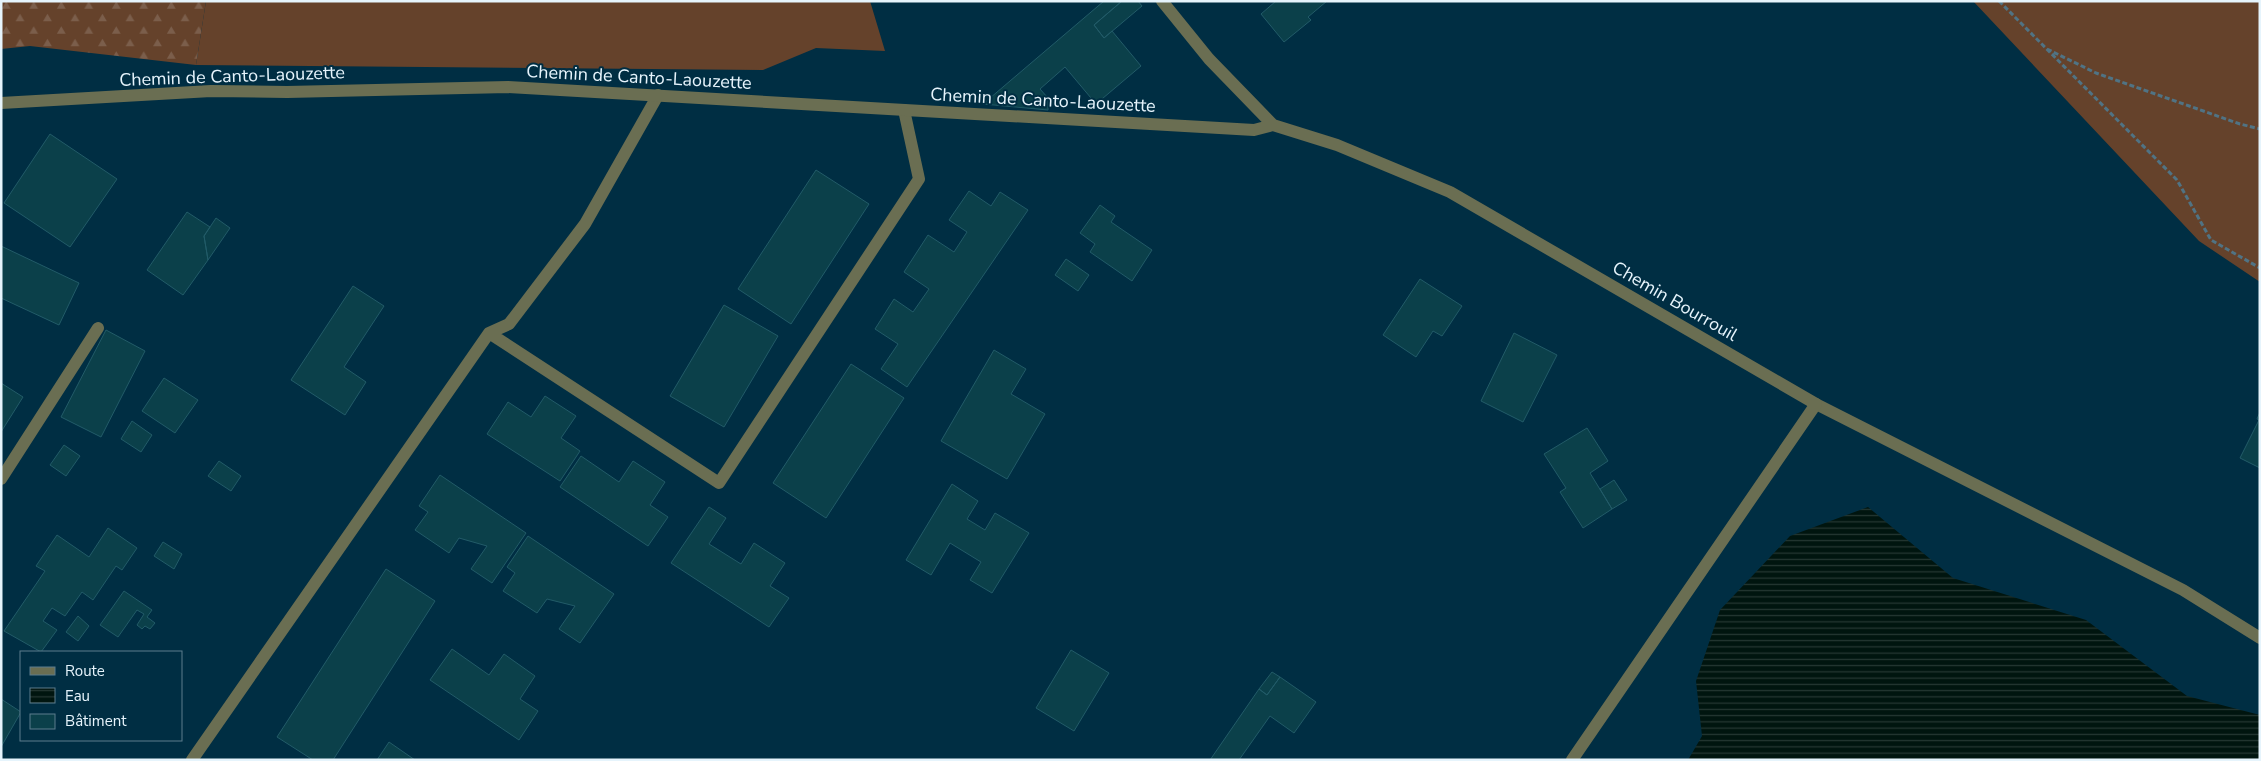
<svg xmlns="http://www.w3.org/2000/svg" width="2261" height="761" viewBox="0 0 2261 761" font-family="'Nunito Sans',sans-serif">
  <style>
    .grass { fill: #65422b }
    .forest { fill: url(#forest-firs) }
    .water { fill: url(#water-rules) }
    .building { fill: #0b404a; stroke: #225b68 }
    .lines { fill: none; stroke-linecap: round; stroke-linejoin: round }
    .path { stroke: #507384; stroke-width: 3; stroke-dasharray: 5 2.5; stroke-linecap: butt }
    .lane { stroke: #6a6e52; stroke-width: 12 }
    .street { stroke: #6a6e52; stroke-width: 12 }
    .labels { text-anchor: middle; stroke-width: 4; stroke-linejoin: round; paint-order: stroke }
    .street-label { font-size: 18px; fill: #e6f4fc; stroke: #002e43 }
  </style>
  <defs>
    <pattern id="forest-firs" width="22" height="20" patternUnits="userSpaceOnUse" patternTransform="scale(1.25)"><rect width="22" height="20" fill="#65422b"/><path d="M5 1l3.5 6h-7zM16 11l3.5 6h-7z" fill="#7b5e4b"/></pattern>
    <pattern id="water-rules" width="6" height="5" patternUnits="userSpaceOnUse" patternTransform="scale(1.25)"><rect width="6" height="5" fill="#00150f"/><path d="M0 2.5h6" fill="none" stroke="#253833"/></pattern>
  </defs>
  <rect width="100%" height="100%" fill="#002e43"/>
  <!-- grass -->
  <path class="grass" d="M206 1H870L885 51 816 48 763 70 196 65Z
    M1973 1H2260V282L2199 241Z"/>
  <!-- forest -->
  <path class="forest" d="M1 1H206L196 65 30 46 1 49Z"/>
  <!-- water -->
  <path class="water" d="M1868 507 1953 578 2086 620 2187 696 2260 715V760H1688L1702 736 1696 681 1720 610 1790 536Z"/>
  <!-- building -->
  <path class="building" d="M1104 1H1122L1094 25 1104 38 1112 31 1141 66 1096 104 1065 67 1040 89 1048 98V110L983 104Z
    M1122 1H1138L1142 6 1104 38 1094 25Z
    M1276 1H1327L1308 17 1311 20 1284 42 1261 14Z
    M50 134 117 179 70 247 4 203Z
    M816 170 869 204 791 324 738 289Z
    M969 191 991 206 1000 192 1028 210 907 387 881 369 898 344 875 329 894 299 913 312 929 289 904 272 928 235 954 252 967 232 949 220Z
    M1100 205 1115 216 1111 222 1152 250 1132 281 1090 252 1095 244 1080 233Z
    M187 212 210 227 204 236 208 260 183 295 147 270Z
    M216 218 230 228 208 260 204 236Z
    M1 246 79 283 59 325 1 298Z
    M1066 259 1089 275 1078 291 1055 275Z
    M1420 279 1462 306 1442 336 1433 331 1416 357 1383 335Z
    M353 286 384 306 344 367 366 382 345 415 291 380Z
    M724 305 778 336 724 427 670 396Z
    M106 330 145 351 101 437 61 417Z
    M1514 333 1557 355 1523 422 1481 401Z
    M994 350 1026 369 1011 394 1045 414 1007 479 941 441Z
    M851 364 904 398 826 518 773 483Z
    M164 378 198 400 175 433 142 411Z
    M1 383 23 397 1 432Z
    M545 396 576 416 561 438 580 451 560 481 487 434 508 402 531 417Z
    M2260 412V468L2240 458 2259 420 2257 419Z
    M132 421 152 435 141 452 121 439Z
    M1587 428 1608 461 1590 473 1612 509 1583 528 1560 492 1566 488 1544 454Z
    M64 445 80 456 66 476 50 465Z
    M581 456 619 482 633 461 665 482 650 505 668 517 648 546 560 487Z
    M219 461 241 476 231 491 208 476Z
    M440 475 526 533 492 583 471 569 487 546 459 538 449 553 415 530 428 512 419 506Z
    M1614 480 1627 500 1612 509 1600 489Z
    M952 484 978 501 967 519 985 530 995 513 1029 533 992 593 970 580 981 562 950 543 931 575 906 560Z
    M709 507 726 518 709 544 741 564 754 543 785 563 770 586 789 598 769 627 671 563Z
    M108 528 137 548 122 570 116 566 93 600 82 592 65 616 52 608 43 621 57 630 41 652 4 631 45 571 36 566 57 535 89 557Z
    M528 536 614 594 580 643 559 629 575 606 547 599 537 613 503 591 515 573 507 567Z
    M163 542 182 554 174 569 154 556Z
    M386 569 435 601 333 760H313L277 737Z
    M124 591 152 610 147 617 155 623 150 629 145 626 142 629 137 625 144 614 137 610 118 637 100 625Z
    M78 616 89 626 78 641 66 632Z
    M452 649 489 675 504 654 535 676 520 699 538 711 519 740 430 680Z
    M1071 650 1109 673 1074 731 1036 708Z
    M1272 672 1280 677 1267 695 1259 689Z
    M1280 677 1316 702 1294 733 1270 716 1239 760H1210L1259 689 1267 695Z
    M1 699 21 712 1 747Z
    M389 742 415 760H377Z"/>
  <g class="lines">
    <!-- path -->
    <path class="path" d="M1999 1 2177 180 2211 240 2260 268
      M2047 49 2096 73 2240 124 2260 129"/>
    <!-- lane -->
    <path class="lane" d="M489 333 719 483 919 179 904 110
      M1816 404 2183 590 2260 638
      M1 479 98 328
      M192 760 489 333 509 324 585 224 658 95"/>
    <!-- street -->
    <path class="street" d="M1162 1 1209 59 1273 125 1337 145 1450 192 1816 404 1572 760
      M1 103 211 91 287 92 508 87 1254 130 1273 125"/>
  </g>
  <g class="labels">
    <!-- street labels -->
    <g class="street-label">
      <text transform="translate(232 76) rotate(-2)" y="6">Chemin de Canto-Laouzette</text>
      <text transform="translate(639 77) rotate(3)" y="6">Chemin de Canto-Laouzette</text>
      <text transform="translate(1043 100) rotate(3)" y="6">Chemin de Canto-Laouzette</text>
      <text transform="translate(1675 301) rotate(30)" y="6">Chemin Bourrouil</text>
    </g>
  </g>
  <!-- border -->
  <rect width="2261" height="761" fill="none" stroke="#e6f4fc" stroke-width="5"/>
  <!-- legend -->
  <rect x="20" y="651" width="162" height="90" fill="#002e43" stroke="#5c7d8d"/>
  <rect x="30" y="667" width="25" height="8" fill="#6a6e52" stroke="#5c7d8d"/>
  <text x="65" y="676" font-size="15" fill="#e6f4fc">Route</text>
  <rect x="30" y="688" width="25" height="15" fill="url(#water-rules)" stroke="#5c7d8d"/>
  <text x="65" y="701" font-size="15" fill="#e6f4fc">Eau</text>
  <rect x="30" y="714" width="25" height="15" fill="#0b404a" stroke="#5c7d8d"/>
  <text x="65" y="726" font-size="15" fill="#e6f4fc">Bâtiment</text>
</svg>
